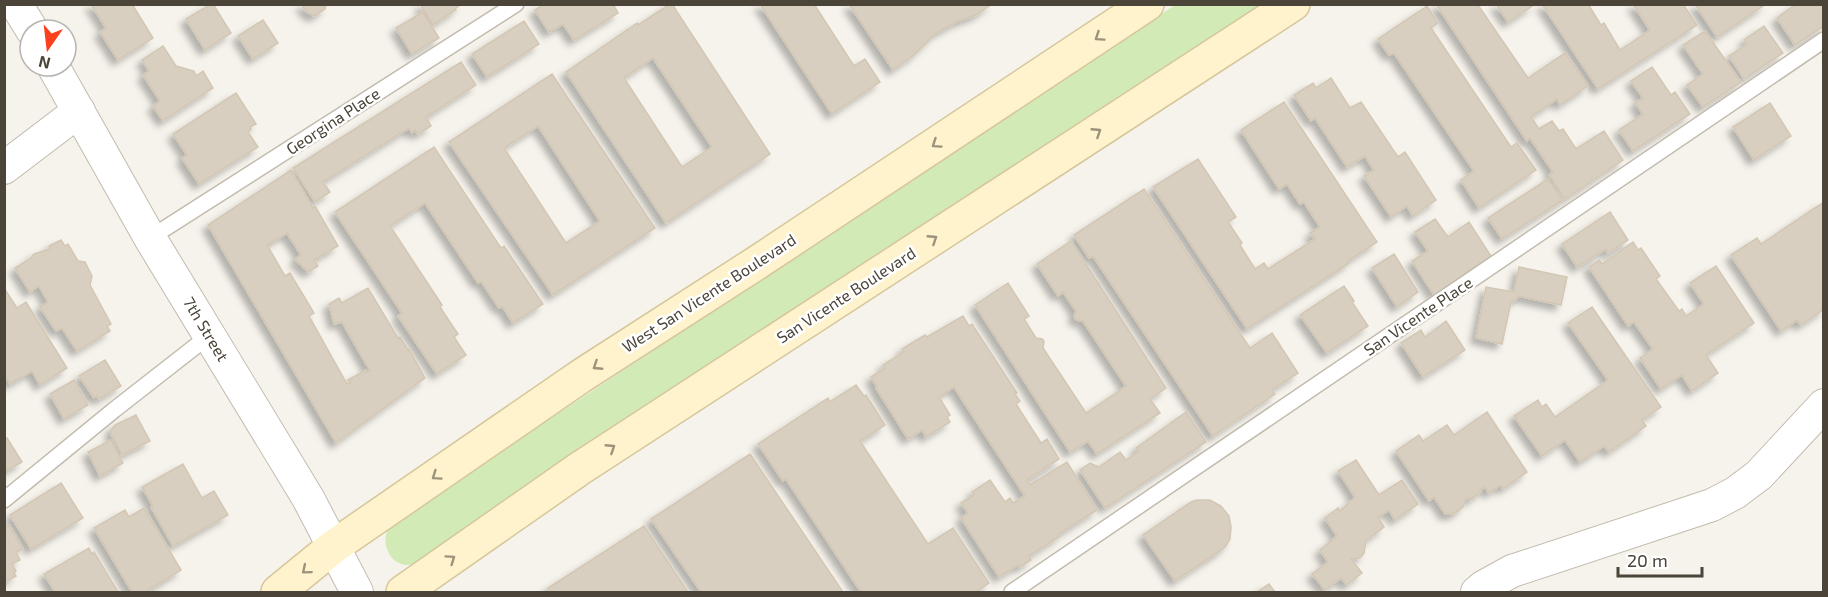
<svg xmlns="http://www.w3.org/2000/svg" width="1828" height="597" viewBox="0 0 1828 597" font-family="'Exo 2',sans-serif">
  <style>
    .green { fill: #d2eab5 }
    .building { fill: #d8cfc1; stroke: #d3c7b4; stroke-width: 1.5; fill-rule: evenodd; filter: url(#shadow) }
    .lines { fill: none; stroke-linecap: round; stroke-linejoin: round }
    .service-casing { stroke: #c2bbae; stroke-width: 18 }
    .minor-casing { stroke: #c2bbae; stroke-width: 34 }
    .secondary-casing { stroke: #d6c79b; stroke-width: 36 }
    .service { stroke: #fff; stroke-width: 15 }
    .minor { stroke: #fff; stroke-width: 32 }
    .secondary { stroke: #fff3cd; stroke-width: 33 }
    .oneway { stroke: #9c937c }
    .labels { text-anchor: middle; stroke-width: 5; stroke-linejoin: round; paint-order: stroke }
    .street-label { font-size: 16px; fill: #4b4439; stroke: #fff }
  </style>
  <defs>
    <filter id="shadow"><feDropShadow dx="-5.5" dy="5.5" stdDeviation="3" flood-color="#0004"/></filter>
  </defs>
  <rect width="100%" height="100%" fill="#f6f3ec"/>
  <!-- green -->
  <path class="green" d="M1175 5H1261L424 559C418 562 412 565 406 565 389 564 380 541 389 528 390 525 393 524 396 521Z"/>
  <!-- building -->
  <path class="building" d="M91 4H132L153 38 118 60 100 32 106 28Z
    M211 4H213L231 33 205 50 186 19Z
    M301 4H326L325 9 314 16 307 12Z
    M420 4H461L455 9 456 10 433 25Z
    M544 4H613L618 13 574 40 563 24 549 32 535 10Z
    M670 4H672L770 154 666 223 566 72 637 23 638 25ZM653 58 712 147 682 167 624 78Z
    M760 4H814L854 66 865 59 880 82 832 114Z
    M849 4H992L976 15 956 22 936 33 913 56 893 70Z
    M1436 4H1480L1478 5 1528 78 1565 53 1588 86 1560 105 1557 99 1531 117 1539 129 1552 121 1559 131 1563 129 1576 149 1604 131 1623 160 1565 199 1549 175 1553 172 1530 138 1527 141Z
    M1496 4H1533L1534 5 1508 22Z
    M1542 4H1588L1601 25 1604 23 1620 50 1650 30 1633 4H1683L1697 25 1598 89Z
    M1695 4H1766L1717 37Z
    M1796 4H1824V26L1795 45 1777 18Z
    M1427 6 1438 23 1431 28 1511 147 1517 143 1536 170 1479 208 1461 180 1474 171 1394 53 1389 55 1378 39Z
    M423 12 439 38 412 54 396 28Z
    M263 20 278 43 253 59 238 36Z
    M524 21 539 44 487 77 472 54Z
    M1764 26 1783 53 1744 79 1729 56 1747 44 1744 40Z
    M1705 31 1741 82 1703 107 1687 85 1703 74 1683 45Z
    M163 46 176 66 194 71 196 76 203 71 213 88 163 121 153 106 160 101 143 75 149 71 142 60Z
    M461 62 476 85 426 117 431 126 418 134 415 130 412 133 409 128 323 182 330 192 315 202 293 168Z
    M1652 67 1671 95 1675 92 1690 114 1633 151 1619 130 1643 114 1635 103 1643 98 1631 81Z
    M552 74 655 228 553 295 449 142ZM538 126 600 221 566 243 504 148Z
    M1331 78 1350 108 1361 102 1398 157 1405 152 1436 200 1413 216 1407 206 1391 217 1364 176 1374 170 1365 156 1347 167 1315 118 1311 121 1294 95 1313 83 1316 88Z
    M236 93 256 124 250 127 251 129 248 132 258 147 199 184 182 158 187 155 173 134Z
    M1284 102 1377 242 1348 261 1349 263 1247 329 1153 187 1198 159 1236 217 1228 222 1242 243 1240 245 1255 269 1264 263 1268 269 1315 239 1310 233 1320 227 1304 202 1300 204 1287 184 1279 189 1241 130Z
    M1770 103 1791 136 1754 160 1733 127Z
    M434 147 501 248 504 246 543 304 513 323 502 306 499 308 481 281 478 283 425 203 390 226 442 305 440 307 458 334 454 337 466 355 437 374 398 316 402 313 335 212Z
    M291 170 313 208 315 206 338 246 314 260 318 266 308 272 295 259 301 255 287 233 267 245 285 276 290 273 314 313 309 316 347 384 350 383 348 380 366 370 367 372 370 371 342 322 334 324 329 304 339 298 342 303 368 288 398 338 400 337 408 350 409 349 425 378 336 443 208 225Z
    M1548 179 1563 200 1502 239 1488 218Z
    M1144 189 1250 348 1272 333 1298 373 1272 390 1275 394 1213 436 1093 256 1089 258 1074 235Z
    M1824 202V309L1801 325 1797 320 1781 331 1731 255 1757 238 1761 244Z
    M1610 212 1628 240 1608 253 1606 249 1577 267 1562 244Z
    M1435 219 1448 237 1469 222 1491 256 1434 295 1412 261 1428 251 1415 232Z
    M61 240 65 246 68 244 78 261 85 262 92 276 90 285 111 324 107 326 110 331 77 351 62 328 56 331 40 307 48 302 39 286 30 292 15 268 30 259 34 254 50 249 49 246Z
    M1071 241 1166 388 1150 399 1160 413 1097 454 1088 441 1070 452 975 305 1008 283 1029 316 1024 319 1036 338 1042 339 1044 341 1043 348 1086 413 1126 386 1083 321 1076 320 1074 317 1076 311 1063 292 1058 296 1037 264Z
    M1633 242 1638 250 1641 248 1660 276 1656 279 1679 311 1682 309 1686 316 1704 304 1690 283 1716 266 1754 323 1706 355 1718 373 1692 391 1682 375 1661 389 1640 358 1653 349 1634 322 1628 326 1589 267 1599 260 1602 264Z
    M1394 254 1418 292 1397 307 1372 268Z
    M1519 267 1567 277 1561 305 1518 296 1517 299 1511 302 1502 344 1476 338 1486 287 1514 292Z
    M1344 286 1354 301 1352 302 1368 326 1327 353 1300 315Z
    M4 288 17 308 26 302 67 368 40 385 32 371 10 384 4 375Z
    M1592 307 1661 407 1642 420 1646 426 1609 452 1604 446 1580 462 1565 440 1542 456 1514 416 1538 400 1542 407 1546 404 1555 417 1608 380 1568 323Z
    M963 316 969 326 972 324 1017 393 1015 394 1020 401 1016 404 1041 443 1047 439 1059 459 1027 480 1030 485 1067 462 1097 510 1059 534 1060 536 1029 556 1031 560 1020 567 1018 565 999 577 961 518 968 513 961 503 974 495 972 492 990 480 1005 502 1010 498 1013 503 1025 496 954 387 939 397 950 415 947 417 950 422 926 437 922 430 908 439 876 388 877 387 871 377 885 368 883 365 904 352 902 349 925 335 927 337Z
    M1446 321 1465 350 1423 377 1401 343 1421 330 1425 337Z
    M105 360 121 386 99 399 97 396 94 398 79 376Z
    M74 380 88 405 64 419 50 394Z
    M856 385 864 396 866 395 885 425 860 441 928 544 953 528 989 583 976 592H861L786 479 783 481 758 444 828 398 830 402Z
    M1186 412 1206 442 1105 508 1080 470 1090 463 1099 467 1120 452 1126 460 1138 452 1136 448Z
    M1487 412 1527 472 1503 489 1501 485 1489 493 1485 487 1480 491 1481 492 1470 500 1469 498 1465 500 1463 507 1458 511 1453 514H1445L1434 497 1429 501 1396 451 1419 435 1423 441 1447 425 1454 435Z
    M136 415 150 441 122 455 111 434V430L115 425Z
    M7 438 22 462 4 472V439Z
    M111 440 123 463 100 476 88 452Z
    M750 454 843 592H701L651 519Z
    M1356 460 1379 495 1402 480 1418 504 1395 520 1389 510 1378 517 1384 527 1366 541 1364 553 1361 557 1357 559H1351L1362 573 1347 585 1341 578 1325 590 1312 574 1328 562 1320 550 1337 536 1325 518 1338 508 1340 511 1355 497 1338 471Z
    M183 464 202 498 214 491 228 515 173 546 151 507 153 506 142 487Z
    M61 483 83 518 31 549 10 515Z
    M1197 500H1210L1221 506 1229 516 1231 527 1230 539 1225 547 1219 552 1175 581 1143 535 1191 502Z
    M144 508 181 570 146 592H132L94 528 125 510 129 517Z
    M9 525 23 549 16 552 20 560 12 564 16 571 14 573 16 576 4 583V528Z
    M644 526 688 592H550L548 588Z
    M89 548 92 554 94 552 118 592H55L44 574Z
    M1269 584 1275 592H1257Z"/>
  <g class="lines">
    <!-- service casing -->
    <g class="service-casing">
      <path id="service" d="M150 238 516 4
        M4 500 114 410 210 335
        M1012 592 1824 40"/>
    </g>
    <!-- minor casing -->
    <g class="minor-casing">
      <path id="minor" d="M16 4 32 30
        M53 66 150 238 308 498 357 592
        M4 168 79 111
        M1477 592 1483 587 1512 571 1712 505 1735 493 1759 475 1824 405"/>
    </g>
    <!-- secondary casing -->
    <g class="secondary-casing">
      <path id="secondary" d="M278 592 333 547 581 376 758 262 1147 4
        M403 592 579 469 1293 4"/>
    </g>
    <!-- service -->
    <use href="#service" class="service"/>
    <!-- minor -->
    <use href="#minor" class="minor"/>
    <!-- secondary -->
    <use href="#secondary" class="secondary"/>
  </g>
  <!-- one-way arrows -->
  <defs><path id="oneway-chevron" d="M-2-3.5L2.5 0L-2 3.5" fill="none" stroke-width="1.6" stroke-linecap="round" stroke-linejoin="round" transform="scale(1.5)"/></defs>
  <g class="oneway">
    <use href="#oneway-chevron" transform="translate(1099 37) rotate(146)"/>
    <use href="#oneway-chevron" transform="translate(1097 132) rotate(-33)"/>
    <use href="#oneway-chevron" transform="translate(936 144) rotate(146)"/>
    <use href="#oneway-chevron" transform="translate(933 239) rotate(-33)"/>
    <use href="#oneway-chevron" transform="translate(597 366) rotate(147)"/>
    <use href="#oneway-chevron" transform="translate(611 448) rotate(-33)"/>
    <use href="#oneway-chevron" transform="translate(436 476) rotate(145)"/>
    <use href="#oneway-chevron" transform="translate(451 559) rotate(-35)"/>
    <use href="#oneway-chevron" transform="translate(306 570) rotate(140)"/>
  </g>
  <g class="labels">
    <!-- street labels -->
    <g class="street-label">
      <text transform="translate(333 121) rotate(-33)" y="6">Georgina Place</text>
      <text transform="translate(709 293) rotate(-33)" y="6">West San Vicente Boulevard</text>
      <text transform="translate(846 295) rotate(-33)" y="6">San Vicente Boulevard</text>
      <text transform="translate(1418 316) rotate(-34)" y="6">San Vicente Place</text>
      <text transform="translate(206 329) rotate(59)" y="6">7th Street</text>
    </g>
  </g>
  <!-- border -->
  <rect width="1828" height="597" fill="none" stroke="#4b4439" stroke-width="12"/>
  <!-- north arrow -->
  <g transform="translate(48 48) rotate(194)"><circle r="28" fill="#ffffff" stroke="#b7b4b0" stroke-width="1.5"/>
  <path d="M0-4.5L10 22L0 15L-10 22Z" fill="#fc3f1d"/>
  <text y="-9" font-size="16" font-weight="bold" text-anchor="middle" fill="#4b4439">N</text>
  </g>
  <!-- scale -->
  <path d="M1618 567v9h84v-9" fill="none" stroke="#4b4439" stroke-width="3"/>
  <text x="1627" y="567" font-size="18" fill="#4b4439" stroke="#ffffff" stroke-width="4.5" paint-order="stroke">20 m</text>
</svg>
